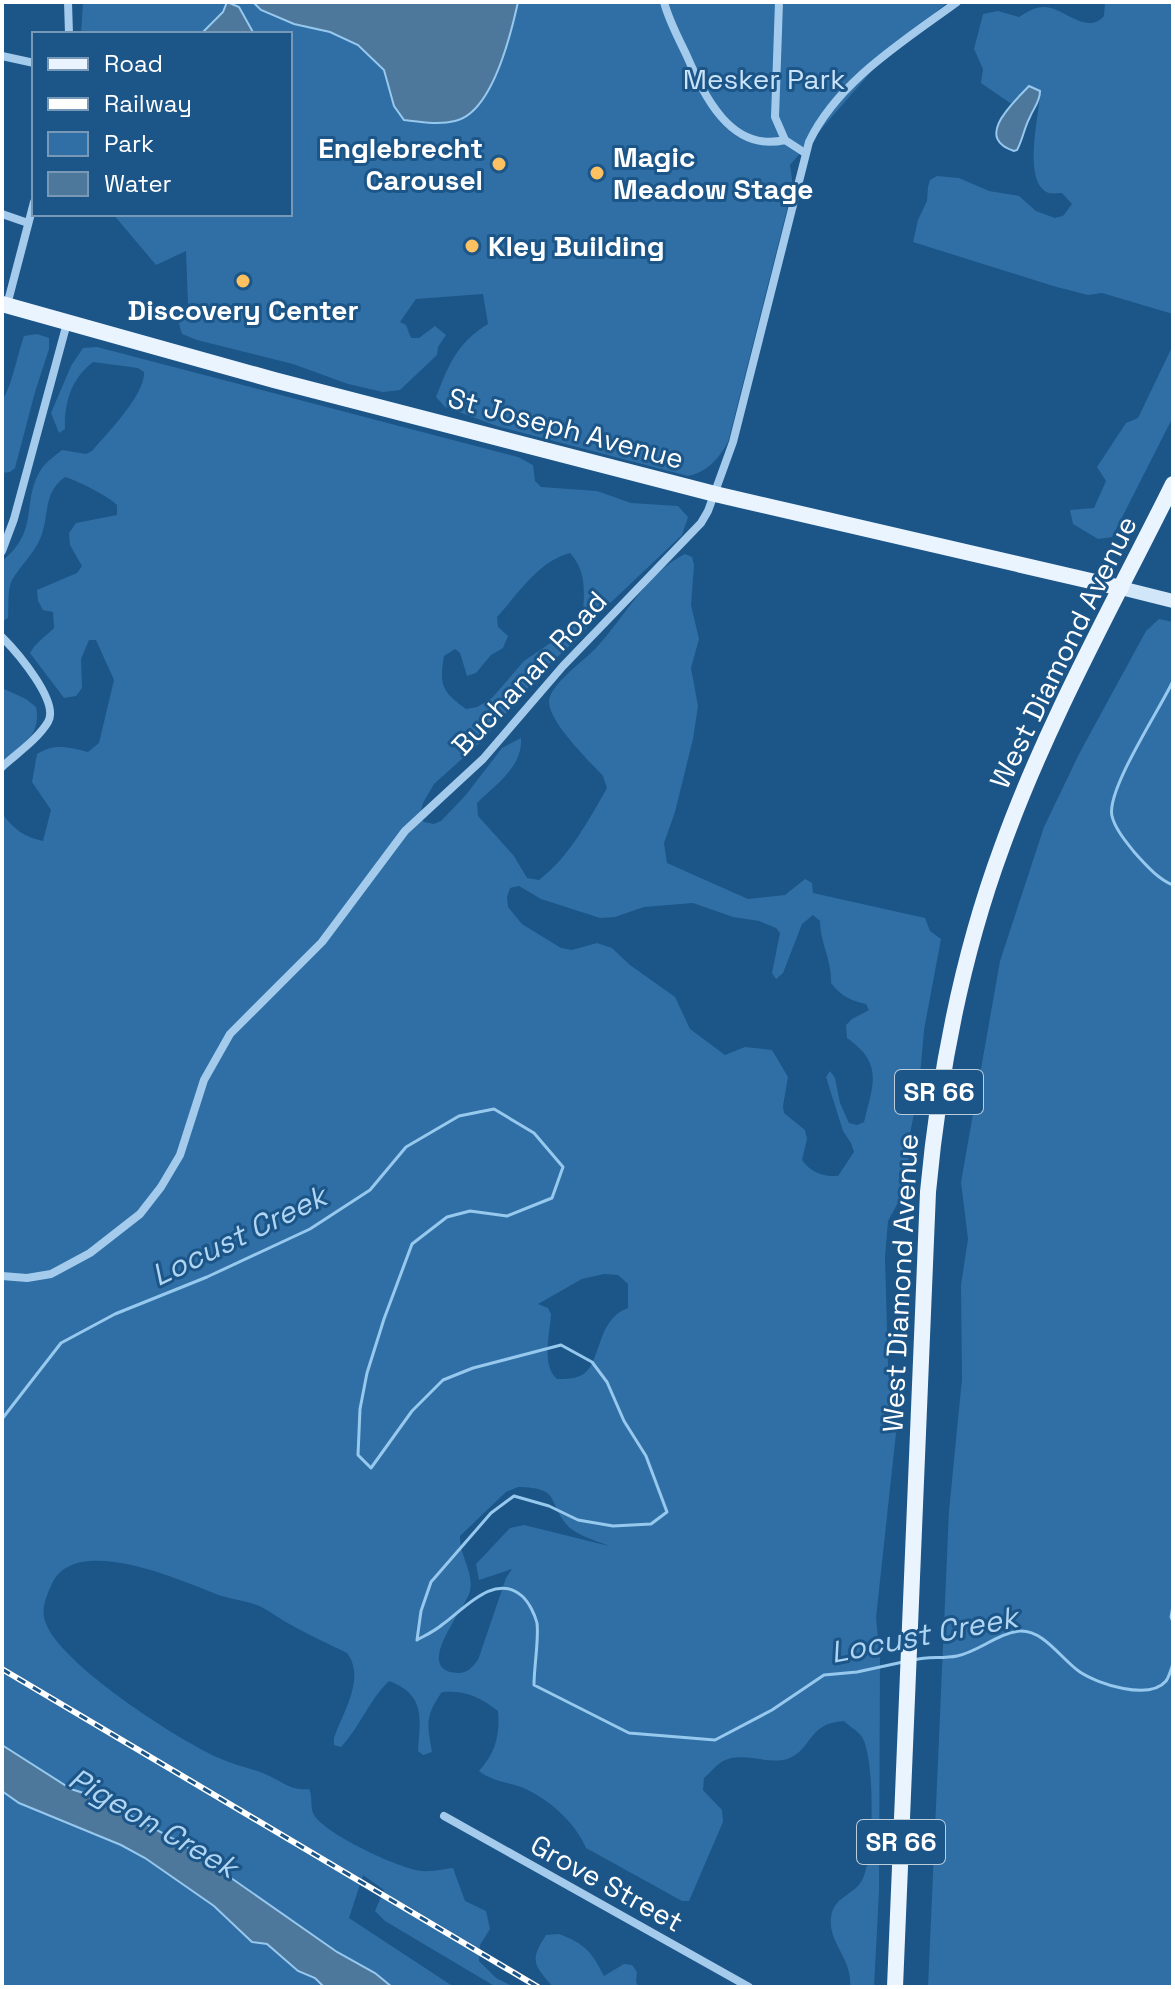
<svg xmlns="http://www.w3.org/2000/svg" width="1175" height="1989" viewBox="0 0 1175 1989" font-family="'Space Grotesk',sans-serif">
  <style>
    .green { fill: #2f6fa5; fill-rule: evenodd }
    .water { fill: #4e779c; stroke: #97c8ee; stroke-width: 2 }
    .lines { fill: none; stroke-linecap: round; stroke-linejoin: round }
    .stream { stroke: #97c8ee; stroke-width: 3 }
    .minor { stroke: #a4cbec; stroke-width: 8 }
    .secondary { stroke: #d1e6f9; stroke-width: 14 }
    .primary { stroke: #e9f4ff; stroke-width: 16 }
    .rail-casing { stroke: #fff; stroke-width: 6 }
    .rail { stroke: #1c5587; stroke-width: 3; stroke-dasharray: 9; stroke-linecap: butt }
    .poi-dot { fill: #fdc162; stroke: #1c5587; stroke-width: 3 }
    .labels { text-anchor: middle; stroke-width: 6; stroke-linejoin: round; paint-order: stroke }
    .shield { fill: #1c5587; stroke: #bbccdb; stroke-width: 2 }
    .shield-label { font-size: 26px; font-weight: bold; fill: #fff }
    .park-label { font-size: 28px; fill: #cae3f9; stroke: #1c5587 }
    .poi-label { font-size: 28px; font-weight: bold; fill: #fff; stroke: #1c5587; text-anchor: start }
    .street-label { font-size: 28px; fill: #fff; stroke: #1c5587 }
    .water-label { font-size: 30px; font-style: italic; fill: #b0d5f3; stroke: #1c5587 }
  </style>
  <rect width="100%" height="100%" fill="#1c5587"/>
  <!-- green -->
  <path class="green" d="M83 2H948L890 50 790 165 793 186 728 442C718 460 707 472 688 476L497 426 445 407 436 397C449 364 457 343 488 324L483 294 416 299 400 322 406 325 411 338H419L435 326 446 335 438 347 437 355 400 390 383 392 348 384 293 364 197 340 182 334 175 310 188 305 186 251 156 265 113 214H290V34H81Z
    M1105 2H1173V314L1102 293 1088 295 1053 286 913 242 918 220 927 201 928 187 930 180 937 176 959 178 989 191 1019 196 1036 211 1055 218 1063 216 1072 204 1062 193C1058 193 1054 194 1049 193 1021 183 1040 114 1040 91L1023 92 1017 101 1010 103 981 83 983 69 974 49 983 14 998 11 1019 17C1027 12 1034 7 1044 7 1064 7 1086 36 1104 16Z
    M37 334 49 338V349L35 392 15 468 10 472 2 473V400C11 390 18 352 24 336Z
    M1173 345V417L1112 537 1098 539 1073 524 1070 510 1094 508 1106 481 1097 467 1126 423 1138 418Z
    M97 347 518 457 533 465 535 481 541 487 597 491 631 503 678 506 688 517 682 535 606 607 574 642 545 668 482 741 434 784 423 803 420 816 424 822 434 824 441 821 465 796 502 748 521 738C523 766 496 785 477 803L478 816 514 856 527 878 539 880C570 856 588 821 607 788L603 776C589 761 549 722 549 702 549 685 584 661 596 648 625 617 647 572 685 554L692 557 694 565 691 605 699 639 691 668 698 706 693 739 675 812 664 843 667 863 748 899 785 895 805 879 812 883 813 893 925 918 930 931 941 939 924 1030 919 1088 909 1139 910 1153 900 1199 888 1221 885 1257 888 1366 896 1433 876 1618 880 1660 879 1892 874 1987H850C853 1959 828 1943 831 1918 833 1897 852 1896 861 1882 875 1862 875 1757 862 1737 858 1731 849 1726 844 1721 807 1723 812 1751 787 1759 768 1765 743 1751 723 1761 716 1765 710 1773 704 1778L703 1790 722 1810 723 1822 689 1901H682L586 1848C575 1822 548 1798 521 1787 507 1782 491 1781 479 1771 496 1752 500 1735 498 1711 480 1697 465 1690 442 1692 425 1716 427 1723 432 1752L423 1755 418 1751C420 1718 426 1695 389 1681 369 1700 360 1727 341 1747L334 1745V1738C343 1712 366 1678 347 1653 329 1644 311 1636 293 1626 281 1620 269 1610 257 1605 243 1600 229 1599 216 1594 178 1579 72 1532 51 1586 46 1597 41 1609 45 1621 58 1663 178 1740 219 1758 234 1765 250 1768 265 1774 282 1781 290 1791 309 1789 313 1797 310 1805 313 1813 320 1832 402 1870 422 1871 432 1872 443 1869 453 1868L465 1901 486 1911 490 1929 480 1945 479 1961 496 1978 514 1987H496L385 1921 375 1911 384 1890 363 1875 349 1918 454 1987H392L375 1973 337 1952 181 1843 96 1797 71 1789 2 1745V813C13 829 24 837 43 841L51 810 32 782 37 754C55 743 68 747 88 752L99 743 114 680 96 640H89L81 659 82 688 76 696 64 698 30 653C36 642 45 637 54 628L53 612 43 610 38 601 37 590 77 573 82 566 70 545 69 533 76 523 117 515V505C110 497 76 480 65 477 42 493 50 517 40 539 33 555 20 566 12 580 7 590 9 607 8 618L2 622V561C41 530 20 501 42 468 47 461 56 455 62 450L86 454 92 451C107 433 145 395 144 372L138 368 93 362C72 378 64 402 65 429L59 433 51 413 71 366 83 348ZM570 553C587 572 584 591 583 615L562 635 524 661 492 698 477 707 466 709C442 692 439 685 444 656L455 649 460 653 467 676 476 673 491 655 503 648 508 636 498 627 497 617C518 594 539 561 570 553ZM519 886 541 899 600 918 615 917 644 907 693 903 733 917 759 921 776 928 780 933 772 973 776 979 783 973 802 924 813 915 820 921C820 943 832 960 831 983 840 995 851 1001 866 1004L869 1010 852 1019 846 1025 847 1038C884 1064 873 1084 864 1122L857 1125 849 1123 840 1103 835 1078 830 1071 826 1077 843 1131 851 1143 854 1152 838 1176C824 1177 810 1172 802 1160L807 1139 805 1130 784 1113 783 1106 788 1077 772 1050 745 1047 725 1055 690 1029 675 997 630 965 612 948 597 943 572 950 561 948 522 924 508 907 507 897 510 888ZM604 1274 618 1275 628 1284V1308C595 1320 602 1364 582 1375 575 1379 565 1379 557 1379 541 1365 550 1334 551 1314L548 1308 538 1304 582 1279ZM518 1487C562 1488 546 1501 568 1526 576 1535 597 1541 609 1546L524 1525 510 1528 476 1564 479 1580 512 1569 506 1578 478 1660C472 1667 468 1673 458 1673 410 1671 467 1607 470 1591 474 1572 459 1555 460 1536L506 1492Z
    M1159 619 1173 622V1987H928L949 1511 962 1379 961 1285 968 1239 961 1182 1000 961 1044 827 1079 754 1146 631Z
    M2 688 26 699 36 707C42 736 20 748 2 767Z
    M2 1791 19 1803 121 1845 145 1858 214 1906 252 1942 267 1944 298 1971 315 1978 324 1987H2Z
    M559 1934C584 1943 592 1952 604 1976L624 1964 632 1965 637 1972 636 1981 638 1987H553C534 1965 529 1961 546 1935Z"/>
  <!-- water -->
  <path class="water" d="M227 2 239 7 254 34H201L223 12Z
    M253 2H518C511 34 492 113 455 121 439 125 421 122 404 120L394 106 384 70 358 45 330 32 294 24 261 10Z
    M1029 86 1040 91C1040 102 1034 107 1030 117 1024 128 1023 139 1017 150L1014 151C973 138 1014 102 1029 86Z
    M2 1745 71 1789 96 1797 181 1843 337 1952 375 1973 392 1987H324L315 1978 298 1971 267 1944 252 1942 214 1906 145 1858 121 1845 19 1803 2 1791Z"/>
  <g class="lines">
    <!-- stream -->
    <path class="stream" d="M1173 681C1160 709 1106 790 1112 816 1115 829 1127 843 1135 853 1146 865 1158 879 1173 885
      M2 1419 61 1343 115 1314 207 1277 310 1229 370 1190 406 1147 459 1116 494 1109 534 1133 563 1167 552 1198 507 1216 470 1211 447 1217 412 1244 384 1319 367 1373 360 1409 358 1455 371 1468 412 1411 443 1380 473 1368 561 1345 592 1362 607 1382 624 1421 646 1456 667 1512 651 1524 613 1526 578 1520 549 1506 514 1496 491 1513 431 1582 421 1611 417 1640C426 1635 435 1631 443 1624 464 1609 495 1572 522 1596 529 1602 535 1615 537 1623 539 1639 534 1667 534 1685L629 1733 715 1740 772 1710 824 1675 857 1672 903 1662
      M1173 1606 1171 1617 1173 1622
      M914 1660C928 1656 942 1659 957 1656 978 1652 998 1633 1020 1631 1044 1630 1061 1659 1080 1672 1098 1684 1149 1701 1166 1681 1169 1677 1171 1669 1173 1664"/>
    <!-- minor -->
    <path class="minor" d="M68 2 69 34
      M664 2C669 21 678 37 686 54 704 95 730 153 785 140
      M779 2 775 117 785 140 805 153
      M2 56 34 63
      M2 214 28 223
      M7 305 34 202
      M2 551 14 519 67 323
      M2 637C17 652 60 702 48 722 37 740 17 753 2 767
      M2 1276 27 1278 51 1274 90 1253 140 1214 161 1187 180 1155 204 1080 230 1034 322 942 405 831 483 759 563 666 701 523 708 511 733 442 809 142C838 81 904 41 957 2
      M444 1816 749 1987"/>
    <!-- secondary -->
    <path class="secondary" d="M1121 588 1173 601"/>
    <!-- primary -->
    <path class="primary" d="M2 304 274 380 715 494 1121 588
      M895 1987 928 1192C939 1074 961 958 1002 847 1047 722 1114 603 1173 484"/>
    <!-- rail casing -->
    <g class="rail-casing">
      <path id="rail" d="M2 1669 538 1987"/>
    </g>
    <!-- rail -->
    <use href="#rail" class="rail"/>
  </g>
  <!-- markers -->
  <g class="poi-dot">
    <circle cx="499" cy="164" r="8"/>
    <circle cx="597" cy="173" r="8"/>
    <circle cx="472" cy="246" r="8"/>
    <circle cx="243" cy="281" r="8"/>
  </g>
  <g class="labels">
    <!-- shield labels -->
    <g class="shield">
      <rect x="895" y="1070" width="88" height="44" rx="6"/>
      <rect x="857" y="1820" width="88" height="44" rx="6"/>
    </g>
    <g class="shield-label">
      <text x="939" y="1101">SR 66</text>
      <text x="901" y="1851">SR 66</text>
    </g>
    <!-- park labels -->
    <g class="park-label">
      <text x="764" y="89">Mesker Park</text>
    </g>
    <!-- poi labels -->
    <g class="poi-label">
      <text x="483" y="158" text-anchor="end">Englebrecht<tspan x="483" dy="32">Carousel</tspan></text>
      <text x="613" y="167">Magic<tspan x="613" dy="32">Meadow Stage</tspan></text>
      <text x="488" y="256">Kley Building</text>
      <text x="243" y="320" text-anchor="middle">Discovery Center</text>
    </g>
    <!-- street labels -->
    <g class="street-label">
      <text transform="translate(566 428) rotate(15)" y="10">St Joseph Avenue</text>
      <text transform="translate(1063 652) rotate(-64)" y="10">West Diamond Avenue</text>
      <text transform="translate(529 673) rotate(-47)" y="10">Buchanan Road</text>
      <text transform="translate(900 1283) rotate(-87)" y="10">West Diamond Avenue</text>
      <text transform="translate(607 1883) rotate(29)" y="10">Grove Street</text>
    </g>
    <!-- water labels -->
    <g class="water-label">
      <text transform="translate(239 1236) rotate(-26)" y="10">Locust Creek</text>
      <text transform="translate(924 1635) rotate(-11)" y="10">Locust Creek</text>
      <text transform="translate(153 1823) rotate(30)" y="10">Pigeon Creek</text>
    </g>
  </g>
  <!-- border -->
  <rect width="1175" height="1989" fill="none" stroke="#ffffff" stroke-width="8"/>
  <!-- legend -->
  <rect x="32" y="32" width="260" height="184" fill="#1c5587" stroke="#7799b7" stroke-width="2"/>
  <rect x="48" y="58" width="40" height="12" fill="#e9f4ff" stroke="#7799b7" stroke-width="2"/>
  <text x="104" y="72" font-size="24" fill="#ffffff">Road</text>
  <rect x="48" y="98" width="40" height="12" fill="#ffffff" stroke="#7799b7" stroke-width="2"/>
  <text x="104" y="112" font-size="24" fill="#ffffff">Railway</text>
  <rect x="48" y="132" width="40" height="24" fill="#2f6fa5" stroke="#7799b7" stroke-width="2"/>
  <text x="104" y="152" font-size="24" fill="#ffffff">Park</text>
  <rect x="48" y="172" width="40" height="24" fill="#4e779c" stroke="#7799b7" stroke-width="2"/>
  <text x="104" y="192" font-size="24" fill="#ffffff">Water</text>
</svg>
